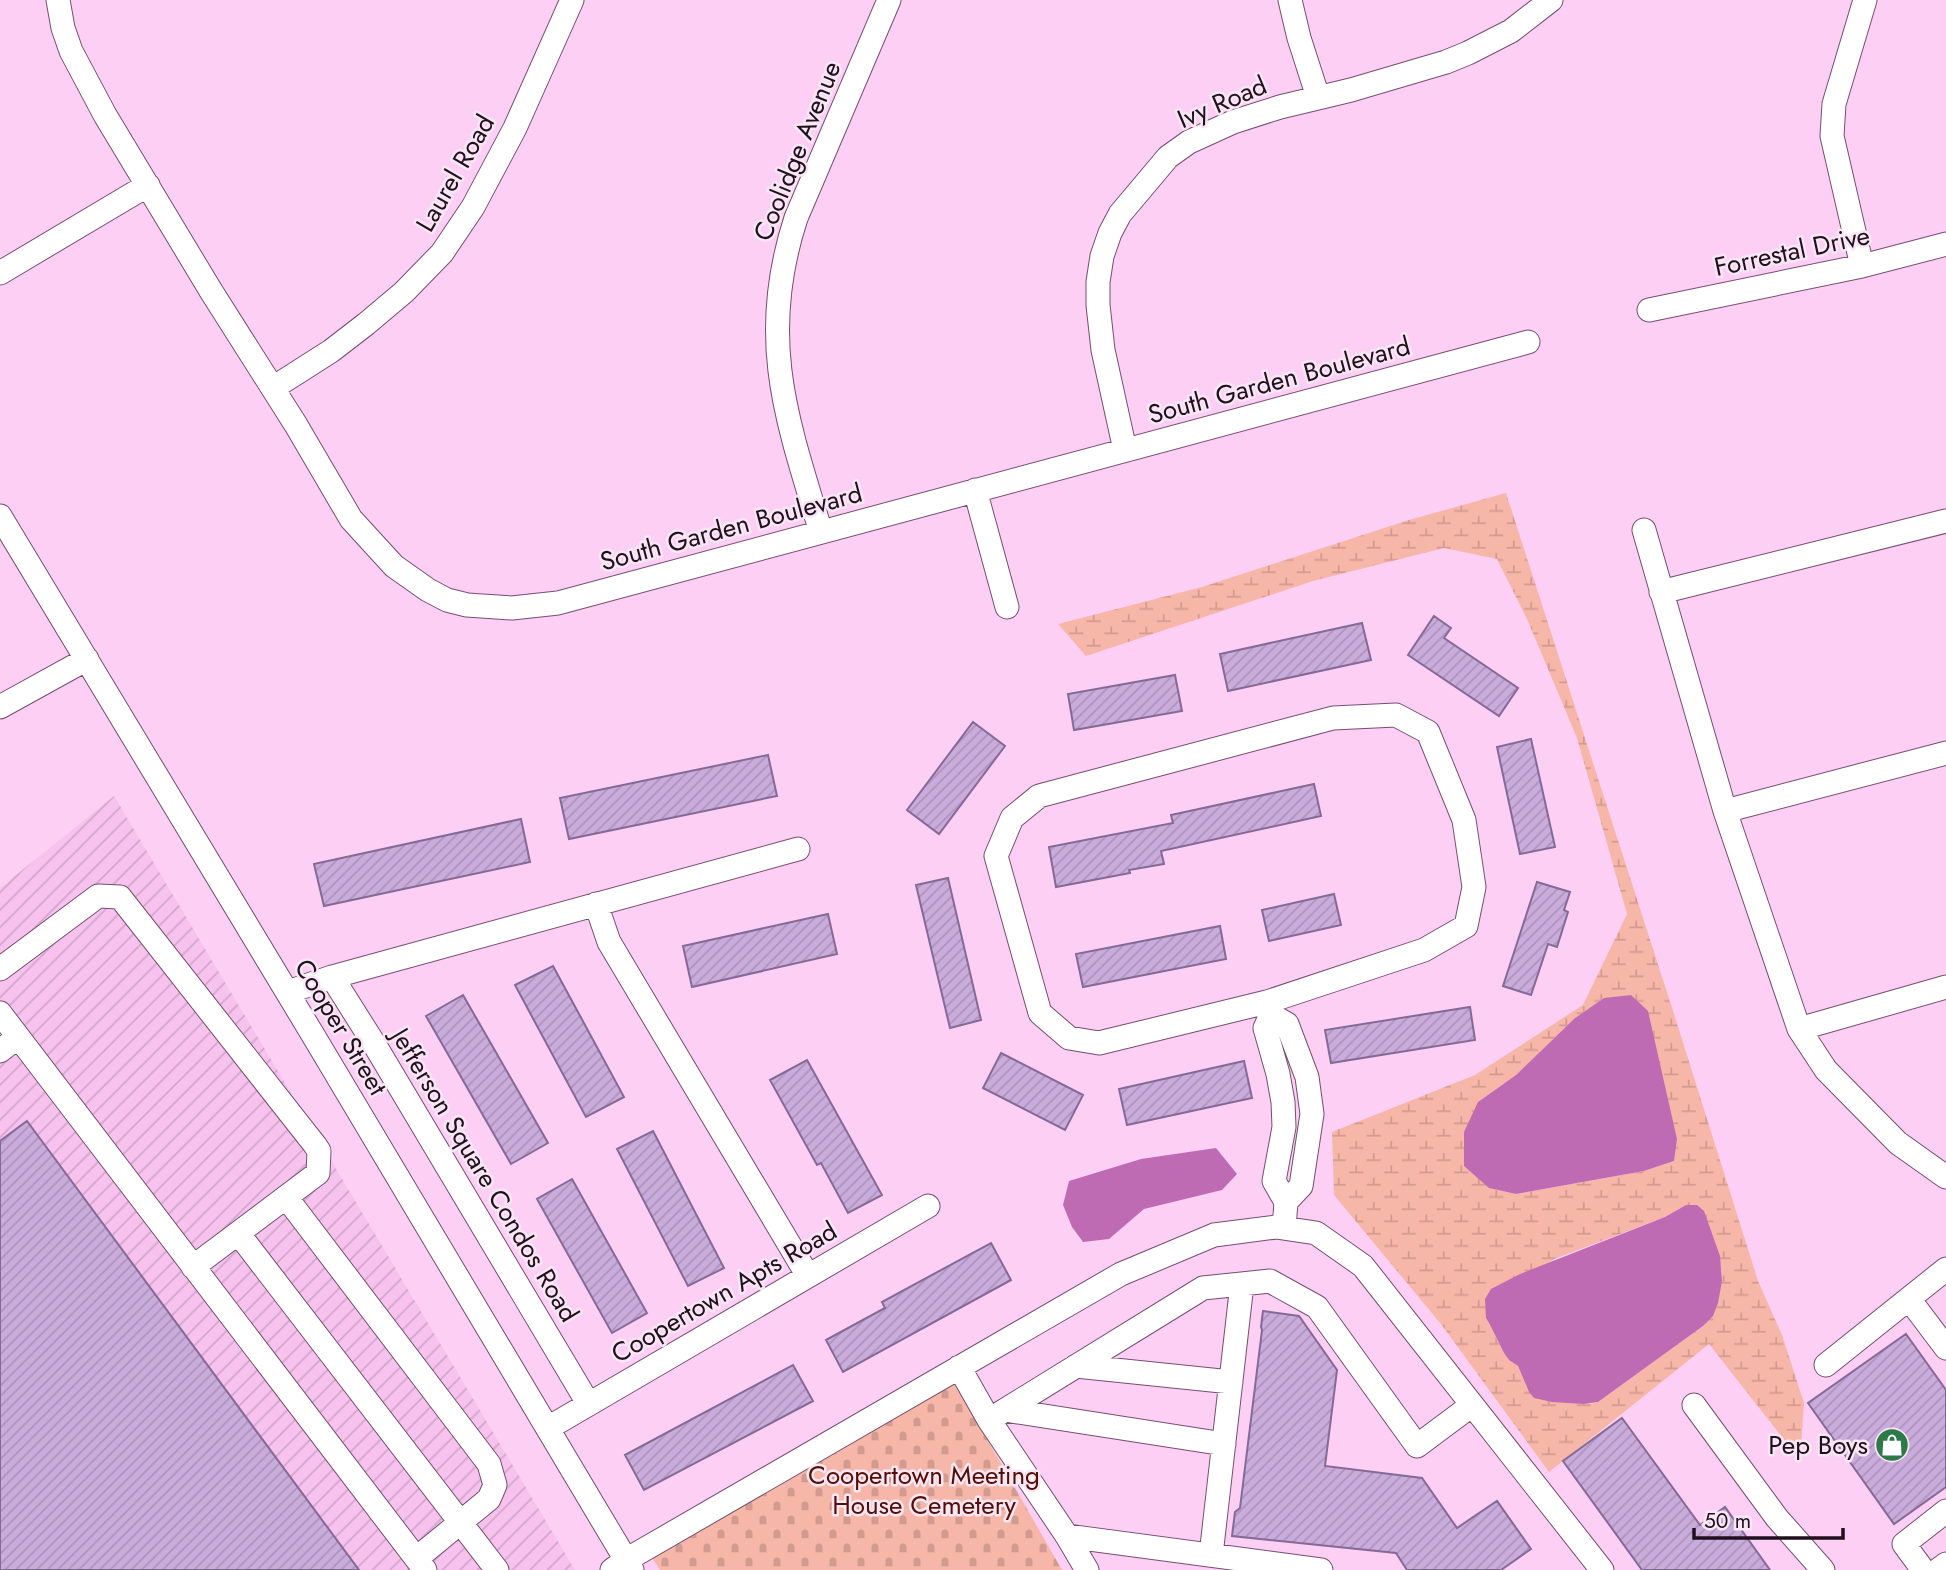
<svg xmlns="http://www.w3.org/2000/svg" width="1946" height="1570" viewBox="0 0 1946 1570" font-family="Jost,sans-serif">
  <style>
    .industrial { fill: url(#industrial-furrows) }
    .wetland { fill: url(#wetland-marsh); fill-rule: evenodd }
    .cemetery { fill: url(#cemetery-stones) }
    .water { fill: #bf6bb4 }
    .building { fill: url(#building-hatch); stroke: #846a95; stroke-width: 2 }
    .lines { fill: none; stroke-linecap: round; stroke-linejoin: round }
    .minor-casing { stroke: #764e6f; stroke-width: 25 }
    .minor { stroke: #fff; stroke-width: 23 }
    .labels { text-anchor: middle; stroke-width: 5; stroke-linejoin: round; paint-order: stroke }
    .street-label { font-size: 26px; fill: #20101d; stroke: #f9e6f5 }
    .poi-label { font-size: 26px; fill: #20101d; stroke: #f9e6f5; text-anchor: end }
    .park-label { font-size: 26px; fill: #540e04; stroke: #f9e6f5 }
  </style>
  <defs>
    <pattern id="industrial-furrows" width="10" height="10" patternUnits="userSpaceOnUse" patternTransform="scale(1.75)"><rect width="10" height="10" fill="#f7c2ee"/><path d="M-1 1l2-2M0 10L10 0M9 11l2-2" fill="none" stroke="#d3a6cc"/></pattern>
    <pattern id="wetland-marsh" width="20" height="14" patternUnits="userSpaceOnUse" patternTransform="scale(1.75)"><rect width="20" height="14" fill="#f6b6a8"/><path d="M1 5h8M5 5V1M11 12h8M15 12V8" fill="none" stroke="#d39b90"/></pattern>
    <pattern id="cemetery-stones" width="16" height="16" patternUnits="userSpaceOnUse" patternTransform="scale(1.75)"><rect width="16" height="16" fill="#f6b6a8"/><path d="M2 7V4a2 2 0 0 1 4 0v3zM10 15v-3a2 2 0 0 1 4 0v3z" fill="#d39b90"/></pattern>
    <pattern id="building-hatch" width="6" height="6" patternUnits="userSpaceOnUse" patternTransform="scale(1.75)"><rect width="6" height="6" fill="#c9acdb"/><path d="M-1 1l2-2M0 6l6-6M5 7l2-2" fill="none" stroke="#ac93bc"/></pattern>
  </defs>
  <rect width="100%" height="100%" fill="#fdcff5"/>
  <!-- industrial -->
  <path class="industrial" d="M114 796 575 1570H0V888Z"/>
  <!-- wetland -->
  <path class="wetland" d="M1506 493 1674 1014 1758 1281 1782 1335 1804 1403 1800 1460 1709 1344 1549 1472 1441 1324 1334 1195 1332 1132 1475 1075 1583 1005 1627 914 1577 738 1527 619 1497 559 1444 548 1313 581 1086 656 1058 624 1202 587 1409 520ZM1604 998 1674 1161 1644 1171 1516 1194 1489 1188 1478 1102 1516 1075 1575 1018ZM1686 1205C1703 1231 1728 1254 1720 1287L1703 1326 1598 1402 1591 1404 1529 1392 1518 1366 1509 1360 1504 1353 1486 1318 1554 1259 1665 1217Z"/>
  <!-- cemetery -->
  <path class="cemetery" d="M953 1380 1062 1570H660L651 1556Z"/>
  <!-- water -->
  <path class="water" d="M1631 995 1648 1011 1677 1139 1674 1161 1644 1171 1516 1194 1489 1188 1464 1166V1132L1478 1102 1516 1075 1575 1018 1604 998Z
    M1216 1148 1237 1174 1222 1190 1144 1209 1109 1239 1083 1242 1072 1227 1063 1205 1069 1181 1141 1159Z
    M1686 1205H1697L1704 1211 1720 1256 1722 1281 1718 1303 1713 1316 1703 1326 1598 1402 1584 1404 1552 1402 1534 1398 1529 1392 1518 1366 1509 1360 1504 1353 1490 1325 1486 1318 1485 1299 1491 1289 1520 1274 1665 1217Z"/>
  <!-- building -->
  <path class="building" d="M1434 616 1451 628 1444 638 1518 688 1499 716 1408 655Z
    M1362 623 1371 660 1228 691 1220 654Z
    M1175 675 1182 711 1074 730 1068 694Z
    M973 722 1005 746 939 834 907 810Z
    M1531 739 1555 847 1520 854 1497 747Z
    M768 755 777 796 569 839 560 798Z
    M1314 784 1321 816 1161 851 1164 864 1129 870 1130 873 1056 887 1049 847 1173 823 1171 815Z
    M521 819 530 862 324 906 314 864Z
    M948 878 981 1020 950 1028 916 885Z
    M1537 882 1570 892 1564 910 1568 912 1557 947 1548 944 1531 995 1503 986Z
    M1334 894 1341 925 1269 941 1262 910Z
    M828 914 837 954 692 987 683 946Z
    M1220 926 1226 959 1083 987 1076 954Z
    M553 966 624 1097 586 1117 515 985Z
    M463 995 548 1143 511 1164 426 1016Z
    M1470 1007 1475 1040 1331 1063 1325 1030Z
    M1001 1053 1083 1095 1065 1130 983 1088Z
    M807 1060 882 1195 848 1213 821 1163 817 1165 770 1080Z
    M1244 1061 1252 1098 1127 1125 1119 1089Z
    M27 1121 359 1570H0V1141Z
    M653 1131 724 1268 688 1286 617 1149Z
    M572 1179 647 1313 612 1333 537 1199Z
    M991 1243 1011 1280 843 1372 826 1340 885 1308 882 1302Z
    M1263 1311 1299 1316 1337 1370 1325 1466 1422 1478 1457 1528 1497 1501 1531 1549 1501 1570H1407L1396 1553 1232 1536 1235 1512 1240 1508 1262 1330 1261 1327Z
    M1906 1334 1946 1390V1487L1894 1524 1808 1403Z
    M793 1365 813 1401 644 1490 625 1455Z
    M1622 1418 1700 1525 1725 1507 1770 1570H1642L1563 1461Z"/>
  <g class="lines">
    <!-- minor casing -->
    <g class="minor-casing">
      <path id="minor" d="M58 0 63 28 71 51 105 115 211 291 296 425 351 519 394 566 428 590 447 600 467 605 512 608 558 603 1528 342
        M1290 0 1299 38 1318 97
        M1862 266 1832 136 1834 104 1865 0
        M0 273 148 185
        M1649 310 1862 266 1946 244
        M273 388 331 351 366 324 404 292 442 253 473 207 515 128 572 0
        M1125 450 1103 350 1098 305V282L1102 256 1110 233 1120 214 1168 157 1189 142 1233 122 1280 107 1351 90 1446 62 1468 53 1511 31 1551 0
        M975 490 1007 607
        M0 516 316 1040 632 1570
        M1644 530 1725 811
        M821 532C786 418 757 337 796 218L889 0
        M1661 592 1946 521
        M0 707 87 659
        M1946 753 1725 811 1799 1029 1826 1070 1898 1143 1946 1177
        M596 904 609 942 808 1276
        M0 969 98 896 120 897 315 1145 319 1151 318 1173 193 1267
        M332 977 373 1042 588 1403
        M288 992 332 977 798 849
        M1267 1002 1099 1043 1069 1038 1040 1013 996 856 1012 818 1039 796 1333 718 1396 715 1428 732 1464 820 1474 887 1466 926 1424 950 1267 1002 1271 1015 1265 1028 1278 1074 1283 1102 1284 1127 1274 1181 1286 1202 1284 1228
        M0 1013 425 1570
        M1271 1015 1287 1024 1307 1077 1312 1114 1301 1186 1286 1202
        M1799 1029 1946 987
        M0 1051 18 1037
        M286 1197 489 1464 495 1485 489 1499 417 1558
        M238 1233 497 1570
        M1909 1299 1946 1348
        M1826 1365 1946 1269
        M1076 1366 1231 1382
        M959 1367 989 1420 1067 1536 1087 1570
        M1694 1405 1777 1518 1823 1570
        M1005 1410 1224 1444
        M989 1420 1203 1288 1270 1281 1317 1307 1417 1446 1472 1405
        M548 1428 928 1206
        M1067 1536 1321 1570
        M1211 1555 1242 1284
        M612 1570 626 1560 1121 1274 1214 1235 1276 1227 1316 1233 1363 1266 1602 1570
        M1923 1570 1904 1544 1946 1511
        M1938 1570 1946 1564"/>
    </g>
    <!-- minor -->
    <use href="#minor" class="minor"/>
  </g>
  <!-- icons -->
  <defs>
    <g id="shop-disc" transform="scale(1.75)"><circle r="9.5" fill="#2d7948" stroke="#f9e6f5"/><path d="M-5-2.5h2.3a2.7 3.5 0 0 1 5.4 0H5L5.5 6h-11ZM-1.5-2.5h3a1.5 2.3 0 0 0-3 0Z" fill="#fff"/></g>
  </defs>
  <g fill-rule="evenodd">
    <use href="#shop-disc" x="1892" y="1445"/>
  </g>
  <g class="labels">
    <!-- street labels -->
    <g class="street-label">
      <text transform="translate(1222 102) rotate(-23)" y="9">Ivy Road</text>
      <text transform="translate(797 151) rotate(-68)" y="9">Coolidge Avenue</text>
      <text transform="translate(455 173) rotate(-60)" y="9">Laurel Road</text>
      <text transform="translate(1792 251) rotate(-12)" y="9">Forrestal Drive</text>
      <text transform="translate(1279 380) rotate(-15)" y="9">South Garden Boulevard</text>
      <text transform="translate(731 527) rotate(-15)" y="9">South Garden Boulevard</text>
      <text transform="translate(341 1027) rotate(59)" y="9">Cooper Street</text>
      <text transform="translate(485 1175) rotate(59)" y="9">Jefferson Square Condos Road</text>
      <text transform="translate(724 1292) rotate(-30)" y="9">Coopertown Apts Road</text>
    </g>
    <!-- poi labels -->
    <g class="poi-label">
      <text x="1868" y="1454">Pep Boys</text>
    </g>
    <!-- park labels -->
    <g class="park-label">
      <text x="924" y="1484">Coopertown Meeting<tspan x="924" dy="30">House Cemetery</tspan></text>
    </g>
  </g>
  <!-- scale -->
  <path d="M1694 1528v10h149v-10" fill="none" stroke="#20101d" stroke-width="3.5"/>
  <text x="1704" y="1528" font-size="21" fill="#20101d" stroke="#f9e6f5" stroke-width="5" paint-order="stroke">50 m</text>
</svg>
